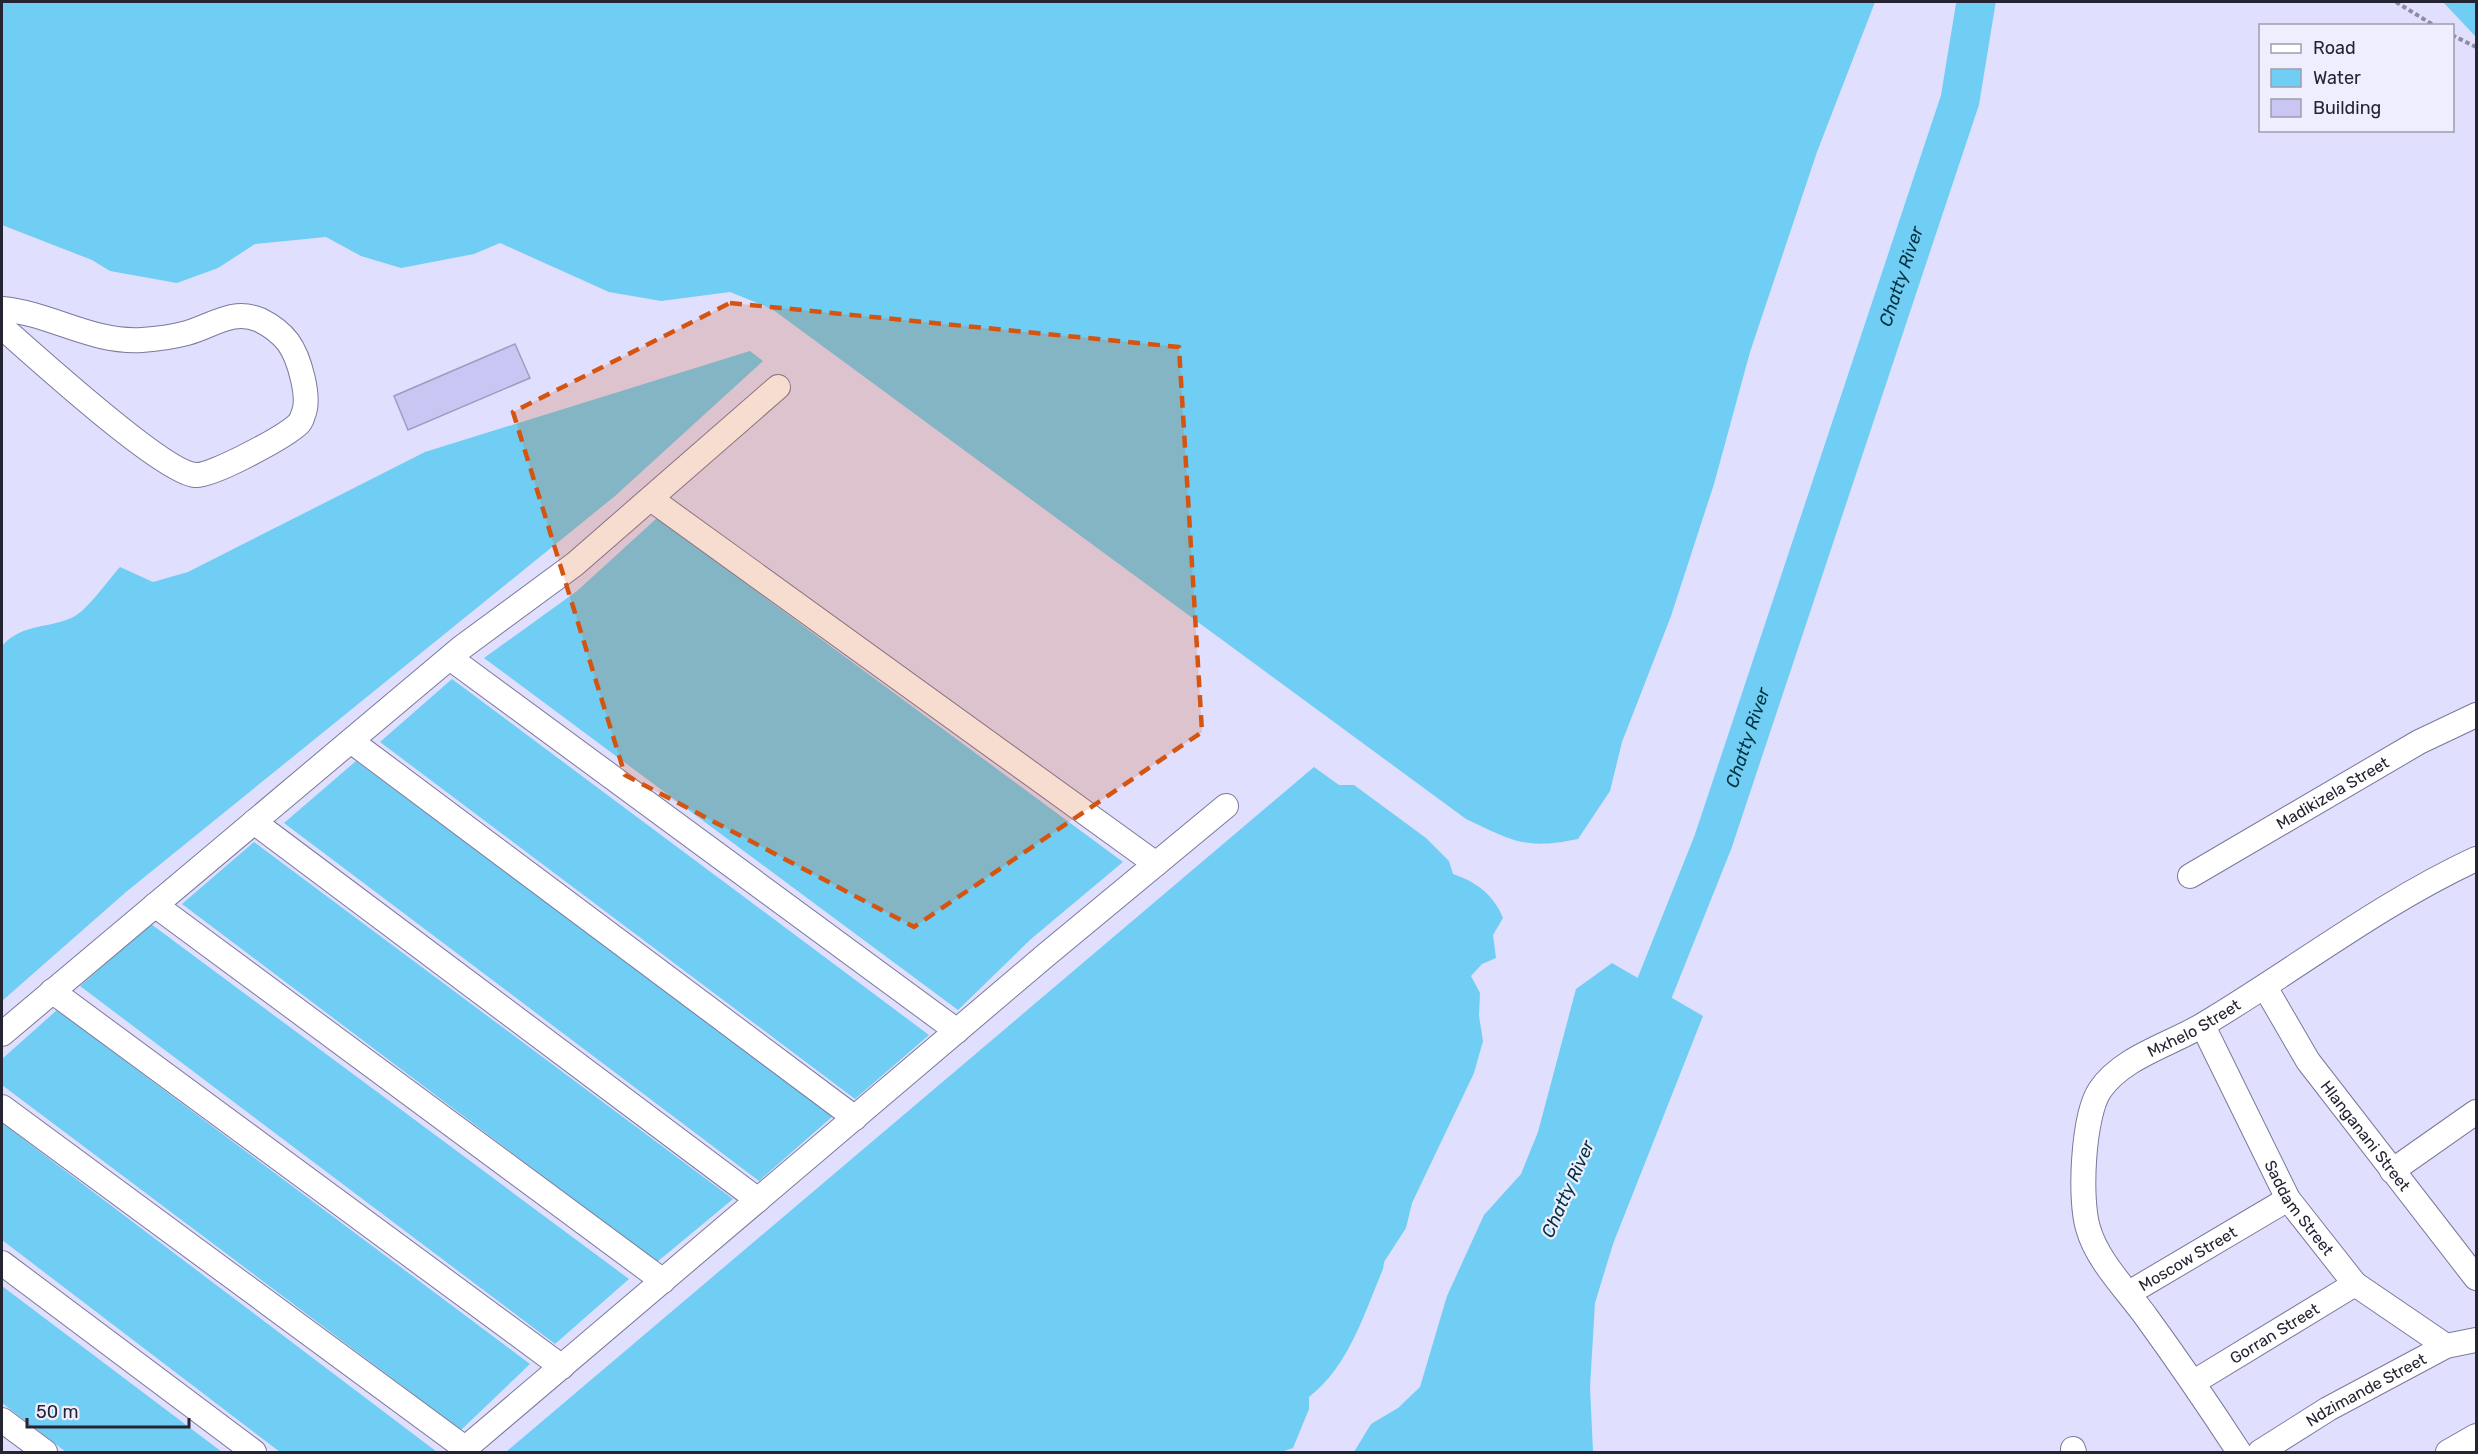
<svg xmlns="http://www.w3.org/2000/svg" width="2478" height="1454" viewBox="0 0 2478 1454" font-family="Rubik,sans-serif">
  <style>
    .water { fill: #70cdf3 }
    .lines { fill: none; stroke-linecap: round; stroke-linejoin: round }
    .river { stroke: #70cdf3; stroke-width: 39 }
    .building { fill: #c9c6f3; stroke: #9e9cc1; stroke-width: 1.5 }
    .minor-casing { stroke: #7b799c; stroke-width: 26 }
    .path { stroke: #8d8ca4; stroke-width: 4; stroke-dasharray: 4.5 3; stroke-linecap: butt }
    .minor { stroke: #fff; stroke-width: 24 }
    .marked { fill: #d45410; fill-opacity: 0.2; stroke: #d45410; stroke-width: 4.5; stroke-dasharray: 12 8; stroke-linejoin: round }
    .labels { text-anchor: middle; stroke-width: 4.5; stroke-linejoin: round; paint-order: stroke }
    .street-label { font-size: 16px; fill: #252433; stroke: #eeeefe }
    .water-label { font-size: 18px; font-style: italic; fill: #043140; stroke: #eeeefe }
  </style>
  <rect width="100%" height="100%" fill="#e0dffe"/>
  <!-- water -->
  <path class="water" d="M2 2H1875L1817 152 1750 352 1714 484 1671 616 1622 742 1610 791 1578 839C1525 850 1513 841 1466 819L772 309 730 292 661 301 609 292 500 243 474 254 401 268 361 256 326 237 255 244 218 268 177 283 110 271 92 260 2 225Z
    M2443 2H2476V37Z
    M750 351 763 361 615 496 126 892 2 1001V646C23 622 52 629 75 616 87 610 110 578 120 567L153 582 188 572 425 452Z
    M657 518 1123 862 1031 939 958 1010 484 658 577 591Z
    M452 679 929 1035 855 1099 380 742Z
    M356 761 833 1116 759 1181 284 823Z
    M1314 767 1339 785H1354L1426 838 1449 861 1453 874C1475 881 1494 895 1503 918L1493 935 1496 958 1482 964 1471 976 1480 993 1479 1016 1483 1041 1474 1073 1412 1203 1406 1228 1384 1262 1383 1269C1364 1314 1349 1366 1309 1397V1409L1293 1448 1281 1452H506Z
    M254 842 733 1199 657 1262 182 904Z
    M151 924 629 1279 555 1344 80 986Z
    M1612 963 1703 1016 1613 1244 1595 1303 1590 1387 1593 1452H1354L1371 1424 1398 1408 1420 1387 1447 1296 1484 1215 1521 1174 1538 1132 1576 989Z
    M57 1010 530 1364 461 1430 2 1085V1059Z
    M2 1123 437 1452H280L2 1240Z
    M2 1286 222 1452H66L2 1403Z"/>
  <g class="lines">
    <!-- river -->
    <path class="river" id="s1" d="M1635 1037 1713 842 1960 100 1976 2"/>
  </g>
  <!-- building -->
  <path class="building" d="M515 344 530 378 408 430 394 396Z"/>
  <g class="lines">
    <!-- minor casing -->
    <g class="minor-casing">
      <g id="minor">
        <path d="M2 309C50 313 91 343 142 340 157 339 172 337 187 333 213 326 232 308 260 320 270 325 281 333 288 342 299 357 311 398 303 415 302 419 299 424 296 426 282 438 211 477 195 475 162 472 34 355 2 327"/>
        <path d="M651 499 1156 864"/>
        <path d="M450 658 957 1031"/>
        <path d="M351 741 855 1118"/>
        <path d="M254 822 758 1200"/>
        <path id="s2" d="M2190 876 2419 742 2476 715"/>
        <path d="M155 905 663 1281"/>
        <path id="s3" d="M2265 987 2308 1061 2476 1278"/>
        <path d="M52 991 562 1367"/>
        <path id="s4" d="M2203 1026 2288 1199 2355 1284 2446 1346"/>
        <path d="M2 1034 461 648 575 564 778 387"/>
        <path d="M2 1107 466 1449"/>
        <path d="M2392 1171 2476 1112"/>
        <path d="M2 1263 254 1452"/>
        <path id="s5" d="M2129 1293 2288 1199"/>
        <path id="s6" d="M2194 1382 2355 1284"/>
        <path d="M2 1420 45 1452"/>
        <path d="M2073 1449 2074 1452"/>
        <path d="M461 1452 1046 955 1226 806"/>
        <path id="s7" d="M2239 1452C2209 1406 2179 1362 2147 1318 2127 1290 2097 1261 2088 1228 2079 1199 2083 1115 2100 1090 2123 1056 2173 1044 2206 1023 2296 969 2381 903 2476 859"/>
        <path id="s8" d="M2260 1452 2328 1409 2446 1346 2476 1340"/>
        <path d="M2448 1452 2476 1436"/>
      </g>
    </g>
    <!-- path -->
    <path class="path" d="M2396 2 2435 26
      M2452 35 2476 47"/>
    <!-- minor -->
    <use href="#minor" class="minor"/>
  </g>
  <!-- marked area -->
  <path class="marked" d="M730 303 1179 347 1202 732 914 927 625 775 513 412Z"/>
  <g class="labels">
    <!-- street labels -->
    <g class="street-label">
      <text dy="6" stroke="none"><textPath href="#s2" startOffset="165">Madikizela Street</textPath></text>
      <text dy="6" stroke="none"><textPath href="#s7" startOffset="525">Mxhelo Street</textPath></text>
      <text dy="6" stroke="none"><textPath href="#s3" startOffset="180">Hlanganani Street</textPath></text>
      <text dy="6" stroke="none"><textPath href="#s4" startOffset="206">Saddam Street</textPath></text>
      <text dy="6" stroke="none"><textPath href="#s5" startOffset="68">Moscow Street</textPath></text>
      <text dy="6" stroke="none"><textPath href="#s6" startOffset="94">Gorran Street</textPath></text>
      <text dy="6" stroke="none"><textPath href="#s8" startOffset="123">Ndzimande Street</textPath></text>
    </g>
    <!-- water labels -->
    <g class="water-label">
      <text dy="6" stroke="none"><textPath href="#s1" startOffset="806">Chatty River</textPath></text>
      <text dy="6" stroke="none"><textPath href="#s1" startOffset="320">Chatty River</textPath></text>
      <text transform="translate(1568 1189) rotate(-66)" y="6">Chatty River</text>
    </g>
  </g>
  <!-- border -->
  <rect width="2478" height="1454" fill="none" stroke="#252433" stroke-width="6"/>
  <!-- legend -->
  <rect x="2259" y="24" width="195" height="108" fill="#eeeefe" stroke="#9e9dad" stroke-width="1.5"/>
  <rect x="2271" y="44" width="30" height="9" fill="#ffffff" stroke="#9e9dad" stroke-width="1.5"/>
  <text x="2313" y="54" font-size="18" fill="#252433">Road</text>
  <rect x="2271" y="69" width="30" height="18" fill="#70cdf3" stroke="#9e9dad" stroke-width="1.5"/>
  <text x="2313" y="84" font-size="18" fill="#252433">Water</text>
  <rect x="2271" y="99" width="30" height="18" fill="#c9c6f3" stroke="#9e9dad" stroke-width="1.5"/>
  <text x="2313" y="114" font-size="18" fill="#252433">Building</text>
  <!-- scale -->
  <path d="M27 1418v9h162v-9" fill="none" stroke="#252433" stroke-width="3"/>
  <text x="36" y="1418" font-size="18" fill="#252433" stroke="#eeeefe" stroke-width="4.5" paint-order="stroke">50 m</text>
</svg>
